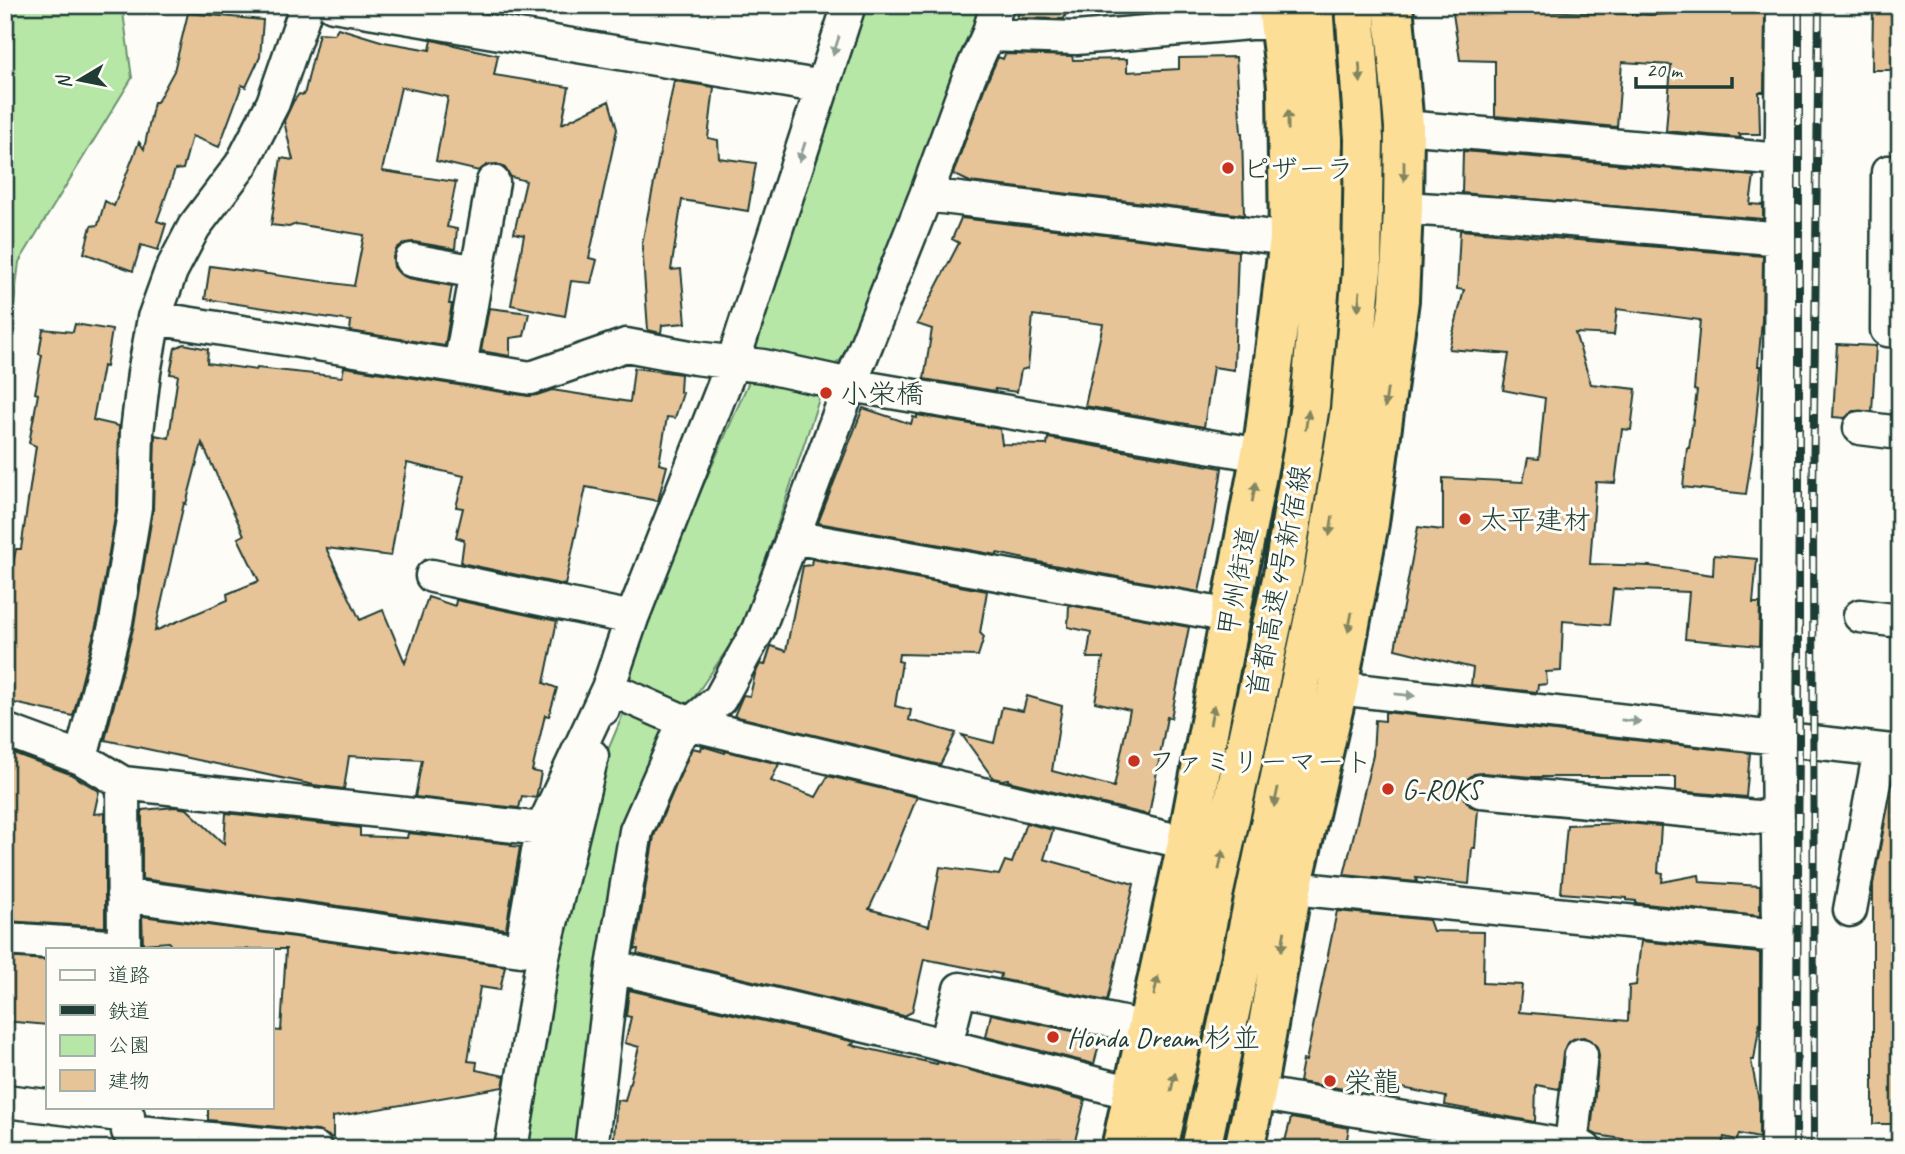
<svg xmlns="http://www.w3.org/2000/svg" width="1905" height="1154" viewBox="0 0 1905 1154" font-family="Caveat,'Klee One',sans-serif">
  <style>
    .green { fill: #b6e7a7; stroke: #6a926e; stroke-width: 2 }
    .building { fill: #e7c398; stroke: #1f3d34; stroke-width: 2; fill-rule: evenodd }
    .lines { fill: none; stroke-linecap: round; stroke-linejoin: round }
    .minor-casing { stroke: #1f3d34; stroke-width: 37 }
    .highway-casing { stroke: #1f3d34; stroke-width: 44 }
    .minor { stroke: #fdfcf7; stroke-width: 32 }
    .highway { stroke: #fcde96; stroke-width: 38 }
    .rail-casing { stroke: #1f3d34; stroke-width: 8 }
    .rail { stroke: #fdfcf7; stroke-width: 5; stroke-dasharray: 16; stroke-linecap: butt }
    .oneway { fill: #8e9c96 }
    .oneway2 { fill: #828560 }
    .poi-dot { fill: #c8321e; stroke: #fdfcf7; stroke-width: 2.5 }
    .labels { text-anchor: middle; stroke-width: 6; stroke-linejoin: round; paint-order: stroke }
    .poi-label { font-size: 28px; fill: #1f3d34; stroke: #fdfcf7; text-anchor: start }
    .street-label { font-size: 28px; fill: #1f3d34; stroke: #fdfcf7 }
  </style>
  <rect width="100%" height="100%" fill="#fdfcf7"/>
  <filter id="ink" filterUnits="userSpaceOnUse"><feTurbulence type="fractalNoise" baseFrequency=".0143" numOctaves="2"/><feDisplacementMap in="SourceGraphic" scale="14" xChannelSelector="R" yChannelSelector="G"/><feConvolveMatrix kernelMatrix="1 2 1 2 8 2 1 2 1" color-interpolation-filters="sRGB"/></filter>
  <g filter="url(#ink)">
    <!-- green -->
    <path class="green" d="M5 5H122L132 78 19 262 5 380Z
      M861 5H986L846 355 830 369 758 353 752 328Z
      M750 379 821 393 745 623 687 708 621 673Z
      M626 707 670 727 581 1149H519L587 800Z"/>
    <!-- building -->
    <path class="building" d="M1021 5H1069L1064 19 1017 18Z
      M1452 7 1590 13 1612 10V13L1650 15 1726 11 1765 13 1764 92H1759L1760 134H1739L1741 138 1666 131 1671 65 1622 62 1617 127 1495 116V61L1460 60Z
      M1873 9H1900V70H1872Z
      M188 13 263 20 260 57 246 87 242 85 219 147 192 136 183 169 175 170 157 221 166 224 158 250 141 245 133 271 84 253 91 226 98 225 105 201 114 206 139 142 144 149 154 102H157L174 71Z
      M338 28 384 42 430 50 432 40 498 55 494 75 569 87 562 124 609 101 617 129 589 258 597 260 591 283 571 281 565 316 511 305 524 235 514 233 526 181 511 177 505 168 497 164 487 165 479 171 436 161 448 97 401 87 382 171 456 182 447 227 457 229 455 249 414 242 405 243 397 248 393 257 394 267 400 274 408 278 452 286 449 304H452L445 346 350 331 351 321 205 299 210 266 354 286 364 235 296 224 289 227 271 225 281 158 293 160 284 121 293 102 299 94 304 95 319 33 334 34Z
      M1005 54 1072 56 1073 60 1127 59V72L1179 69V58L1236 57 1241 133H1242L1244 215 970 182 953 174 986 84 998 57 1003 59Z
      M674 81 714 87 708 138 718 140 719 158 756 163 748 211 682 200 671 270 681 269 686 323 662 325 661 333 648 330 642 244Z
      M1463 151 1754 176 1750 204 1763 205V219L1462 193Z
      M961 218 1238 251 1234 370 1213 367 1204 427 1085 406 1103 324 1033 315 1028 368 1021 370 1017 392 995 389V391L924 379 932 329 917 324 959 243 952 239Z
      M1460 230 1763 256 1762 320 1758 366H1761L1754 442 1746 494 1683 487 1687 448H1689L1697 391 1694 390 1700 320 1617 309 1614 335 1575 333 1591 384 1636 389 1631 430 1622 429 1615 483 1596 482 1590 564 1650 566 1713 575 1714 555 1757 559 1753 603H1760L1759 646 1685 639 1689 592 1613 589 1609 625 1563 621 1561 671 1546 672 1547 684 1538 685 1537 692 1471 685 1473 668 1395 649 1418 527 1443 530V478L1523 482 1528 458 1539 459 1545 398 1503 390 1509 354 1449 349 1464 290 1457 289Z
      M489 308 529 313 524 336 510 338V356L481 351Z
      M75 324 112 330 106 367 103 366 93 420 119 426 117 505 98 618 73 716 5 701V603L16 549H21L36 446 29 443 38 394 35 393 42 355 39 354 43 329 73 332Z
      M184 344 208 349 207 363 256 370 257 368 342 377 344 367 528 396 537 395 552 390 630 402 634 368 681 374 680 392 683 393 675 418 667 417 659 464 667 466 658 501 586 487 565 585 461 563 464 540 456 537 463 508 456 507 464 476 407 463 391 556 326 548 360 620 383 610 405 663 428 597 455 606 456 600 557 621 544 683 557 688 549 716 545 715 532 771 541 773 536 798 522 796 519 808 415 797 422 760 349 756 344 789 314 785 105 740 134 625 153 510 155 435 169 438 178 375 170 374 175 348ZM202 443 244 535 238 538 259 581 227 594 228 600 155 631 184 503 186 504Z
      M1837 344 1876 346 1872 411H1854L1845 418 1833 417Z
      M863 408 911 424 913 417 917 418V415L1000 429 1002 444 1047 445 1048 438 1222 468 1215 515 1199 592 1048 564 997 553V555L818 523Z
      M812 559 987 591 980 633 984 637 978 656 899 654 898 661 902 662 895 706 911 710 909 720 956 733 940 765 734 716 743 695 750 696 755 674 760 664 765 665 771 646 786 651 803 566 811 565Z
      M1069 605 1189 627 1171 718 1167 717 1149 815 1008 781V779L1002 780 993 778 962 735 994 743 1002 707 1023 711 1027 696 1062 706 1052 771 1114 787 1130 710 1095 702 1103 658H1087L1091 632 1068 627Z
      M1385 712 1750 753 1746 797 1676 791V777H1533L1483 773 1474 774 1466 780 1463 790 1465 799 1470 806 1478 809 1475 848H1472L1469 884 1416 878 1417 882 1344 875 1373 755 1375 720 1385 721Z
      M702 746 725 753V751L779 764 771 781 816 797 828 776 917 797 886 873 869 909 929 926 940 867 999 875 1005 861 1012 863 1026 823 1053 830 1044 859 1134 884 1107 1001 1000 979 1001 974 924 959 912 1012 904 1016 637 954 638 949H635L654 836 692 748 701 750Z
      M5 750 70 774 99 791 94 814 105 813V927L5 921Z
      M1895 770H1900V1124H1873V884Z
      M175 807 187 809 224 844 226 813 353 827 360 828V836L407 838 408 833 512 844 511 846 520 847 506 929 142 879V810Z
      M1627 823 1661 826 1658 872 1663 873 1662 882 1699 875 1700 882 1760 886V916L1636 903V901L1627 900V898L1561 893 1567 825Z
      M1337 911 1429 920 1433 931 1484 932 1483 983 1522 985 1519 1012 1628 1021 1629 986 1636 985 1641 941 1760 953V1021L1754 1060H1751L1759 1101V1138L1739 1134 1737 1140 1724 1137 1721 1149H1648V1143L1597 1135 1591 1132 1599 1056 1597 1047 1591 1040 1584 1037 1573 1039 1566 1045 1563 1053 1559 1089 1536 1085 1535 1122 1445 1105 1446 1097 1359 1079 1357 1091 1299 1082 1303 1060 1306 1061Z
      M142 916 505 966 500 990 480 987 468 1061 477 1062 476 1070 505 1076 503 1087 333 1117V1138L318 1131 208 1120V1107H271V1030L281 1031 286 949H171L169 942 143 944Z
      M5 957 47 960V1025L5 1021Z
      M629 990 855 1042 851 1045 937 1064 938 1062 1085 1100 1073 1149H613L617 1100 625 1101 639 1047 625 1043 631 1017 626 1016Z
      M991 1014 1101 1037 1094 1064 986 1037Z
      M1291 1118 1349 1128 1345 1149H1283Z"/>
    <g class="lines">
      <!-- minor casing -->
      <g class="minor-casing">
        <path id="minor" d="M333 5 823 87
          M988 35 1076 38 1250 23H1280
          M1404 127 1782 160
          M1900 172H1888L1887 330 1900 331
          M926 195 1289 239
          M1403 208 1503 214 1782 239
          M411 260 477 272
          M154 318 531 378 626 345 695 358 763 366 850 385 1261 455
          M460 366 493 182
          M1860 428 1900 433
          M792 537 1231 616
          M432 576 632 618
          M1860 616 1900 621
          M1338 688 1900 752
          M603 709 608 688 690 724 1187 843
          M5 730 81 758 123 783 542 829
          M81 758 116 622 135 507 137 432 144 373 154 318 171 271 194 227 241 165 273 103 307 5
          M123 783 124 949
          M1481 791 1778 819
          M1292 888 1779 936
          M123 895 521 950 542 829 608 688 632 618 733 362 849 5
          M1850 910 1880 750
          M5 939 124 947
          M613 967 900 1034 1133 1093
          M946 1045 960 989 1147 1028
          M1256 1093 1585 1149
          M5 1101 47 1106
          M54 1107 128 1116
          M128 1131 316 1149
          M1571 1146 1581 1055
          M511 1149 543 956 592 756
          M591 1149 613 967 636 831 677 738 690 724 720 699 758 630 850 385 926 195 969 77 988 35 997 5
          M1777 1149 1779 936 1777 738 1783 5"/>
      </g>
      <!-- highway casing -->
      <g class="highway-casing">
        <path id="highway" d="M1121 1149 1187 843 1265 432 1289 239 1287 86 1277 5
          M1158 1149 1284 570 1310 405 1321 270 1323 138 1313 5
          M1201 1149 1324 570 1350 410 1362 270 1364 139 1355 5
          M1244 1149 1256 1093 1292 888 1338 688 1369 523 1399 300 1403 208 1404 127 1393 5"/>
      </g>
      <!-- minor -->
      <use href="#minor" class="minor"/>
      <!-- highway -->
      <use href="#highway" class="highway"/>
      <!-- rail casing -->
      <g class="rail-casing">
        <path id="rail" d="M1796 1149 1799 740V5
          M1814 1149 1813 497 1819 5"/>
      </g>
      <!-- rail -->
      <use href="#rail" class="rail"/>
    </g>
    <!-- one-way arrows -->
    <defs><path id="oneway-solid" d="M-6-.8H1V-3.2L6.5 0L1 3.2V.8H-6Z" transform="scale(1.75)"/></defs>
    <g class="oneway">
      <use href="#oneway-solid" transform="translate(836 46) rotate(108)"/>
      <use href="#oneway-solid" transform="translate(802 152) rotate(108)"/>
      <use href="#oneway-solid" transform="translate(1405 695) rotate(6)"/>
      <use href="#oneway-solid" transform="translate(1631 721) rotate(6)"/>
    </g>
    <g class="oneway2">
      <use href="#oneway-solid" transform="translate(1360 73) rotate(86)"/>
      <use href="#oneway-solid" transform="translate(1288 120) rotate(-91)"/>
      <use href="#oneway-solid" transform="translate(1404 171) rotate(90)"/>
      <use href="#oneway-solid" transform="translate(1359 301) rotate(95)"/>
      <use href="#oneway-solid" transform="translate(1386 398) rotate(98)"/>
      <use href="#oneway-solid" transform="translate(1307 420) rotate(-81)"/>
      <use href="#oneway-solid" transform="translate(1254 492) rotate(-80)"/>
      <use href="#oneway-solid" transform="translate(1331 526) rotate(99)"/>
      <use href="#oneway-solid" transform="translate(1350 622) rotate(101)"/>
      <use href="#oneway-solid" transform="translate(1212 715) rotate(-79)"/>
      <use href="#oneway-solid" transform="translate(1276 797) rotate(102)"/>
      <use href="#oneway-solid" transform="translate(1221 860) rotate(-78)"/>
      <use href="#oneway-solid" transform="translate(1283 941) rotate(100)"/>
      <use href="#oneway-solid" transform="translate(1156 986) rotate(-78)"/>
      <use href="#oneway-solid" transform="translate(1173 1082) rotate(-78)"/>
    </g>
  </g>
  <!-- markers -->
  <g class="poi-dot">
    <circle cx="1228" cy="168" r="7"/>
    <circle cx="826" cy="393" r="7"/>
    <circle cx="1465" cy="519" r="7"/>
    <circle cx="1134" cy="761" r="7"/>
    <circle cx="1388" cy="789" r="7"/>
    <circle cx="1053" cy="1037" r="7"/>
    <circle cx="1330" cy="1081" r="7"/>
  </g>
  <g class="labels">
    <!-- poi labels -->
    <g class="poi-label">
      <text x="1242" y="178">ピザーラ</text>
      <text x="840" y="403">小栄橋</text>
      <text x="1479" y="529">太平建材</text>
      <text x="1148" y="771">ファミリーマート</text>
      <text x="1402" y="799">G-ROKS</text>
      <text x="1067" y="1047">Honda Dream 杉並</text>
      <text x="1344" y="1091">栄龍</text>
    </g>
    <!-- street labels -->
    <g class="street-label">
      <text transform="translate(1237 581) rotate(-79)" y="10">甲州街道</text>
      <text transform="translate(1278 581) rotate(-79)" y="10">首都高速4号新宿線</text>
    </g>
  </g>
  <!-- margin -->
  <rect width="1905" height="1154" fill="none" stroke="#fdfcf7" stroke-width="28"/>
  <rect x="14" y="14" width="1877" height="1126" fill="none" stroke="#1f3d34" stroke-width="2.5" filter="url(#ink)"/>
  <!-- legend -->
  <rect x="46" y="948" width="228" height="161" fill="#fdfcf7" stroke="#a4b0a9" stroke-width="2"/>
  <rect x="60" y="970" width="35" height="10" fill="#fdfcf7" stroke="#a4b0a9" stroke-width="2"/>
  <text x="108" y="982" font-size="21" fill="#1f3d34">道路</text>
  <rect x="60" y="1005" width="35" height="10" fill="#1f3d34" stroke="#a4b0a9" stroke-width="2"/>
  <text x="108" y="1018" font-size="21" fill="#1f3d34">鉄道</text>
  <rect x="60" y="1035" width="35" height="21" fill="#b6e7a7" stroke="#a4b0a9" stroke-width="2"/>
  <text x="108" y="1052" font-size="21" fill="#1f3d34">公園</text>
  <rect x="60" y="1070" width="35" height="21" fill="#e7c398" stroke="#a4b0a9" stroke-width="2"/>
  <text x="108" y="1088" font-size="21" fill="#1f3d34">建物</text>
  <!-- north arrow -->
  <g transform="translate(80 80) rotate(260)" stroke="#fdfcf7" stroke-width="5" paint-order="stroke">
  <path d="M0-5L12 26L0 18L-12 26Z" fill="#1f3d34"/>
  <text y="-10" font-size="19" font-weight="bold" text-anchor="middle" fill="#1f3d34">N</text>
  </g>
  <!-- scale -->
  <path d="M1636 77v10h96v-10" fill="none" stroke="#1f3d34" stroke-width="3.5"/>
  <text x="1646" y="77" font-size="21" fill="#1f3d34" stroke="#fdfcf7" stroke-width="5" paint-order="stroke">20 m</text>
</svg>
